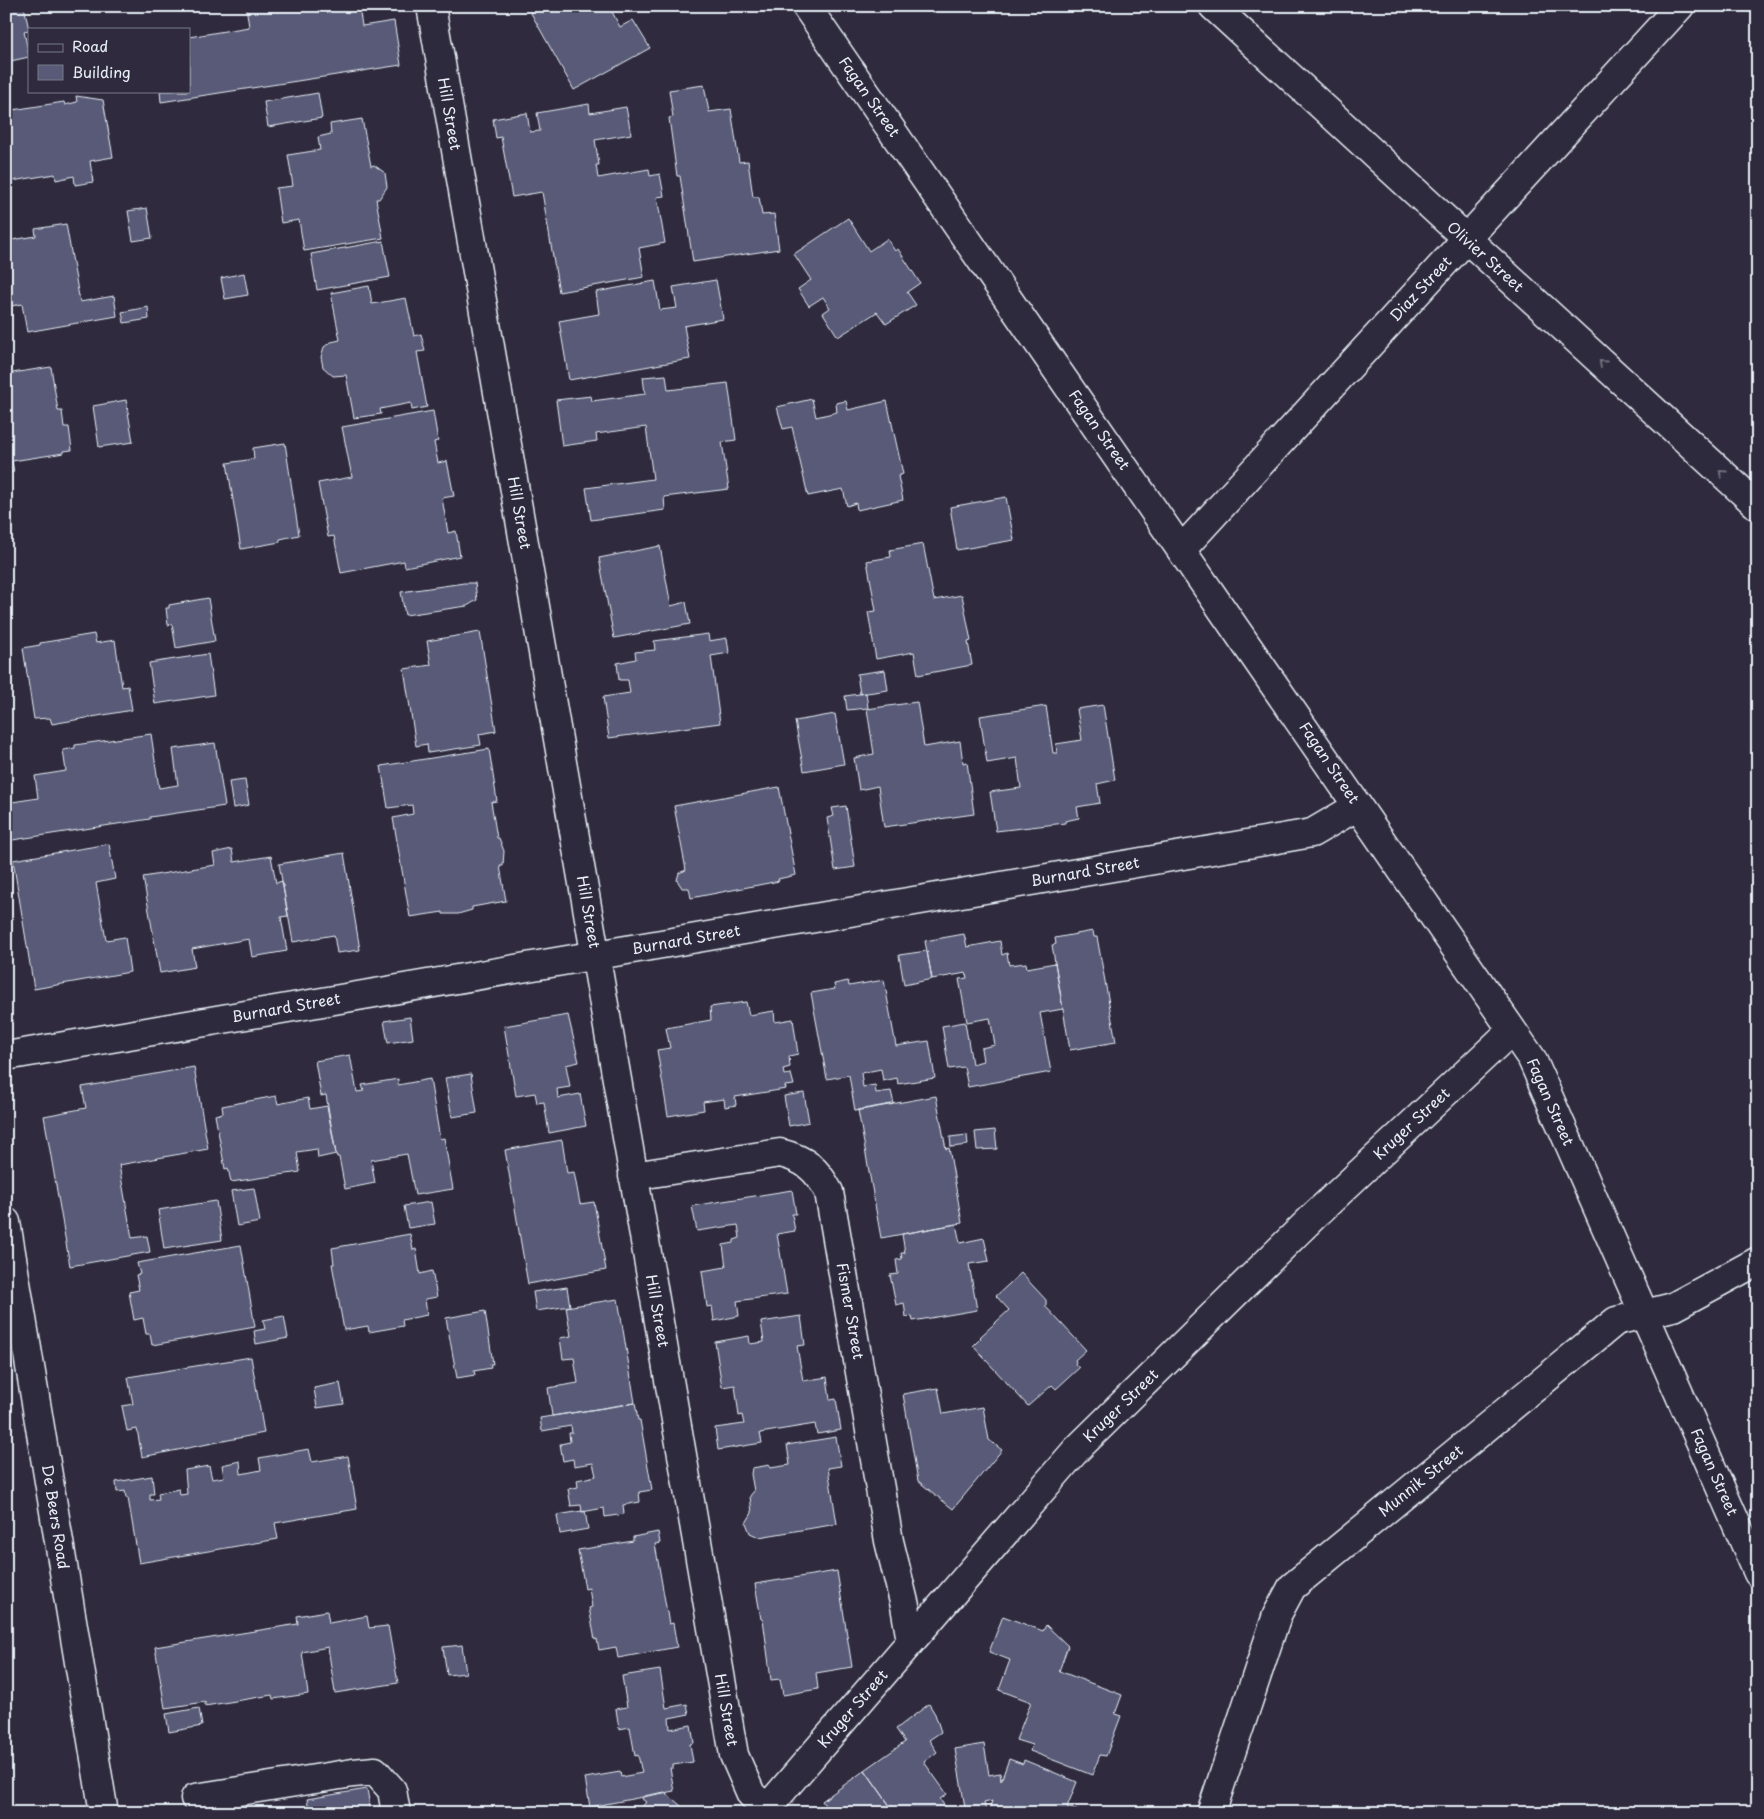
<svg xmlns="http://www.w3.org/2000/svg" width="1764" height="1819" viewBox="0 0 1764 1819" font-family="'Playpen Sans',sans-serif">
  <style>
    .building { fill: #585a77; stroke: #e8f1f8 }
    .lines { fill: none; stroke-linecap: round; stroke-linejoin: round }
    .minor-casing { stroke: #e8f1f8; stroke-width: 31 }
    .minor { stroke: #2f2a3d; stroke-width: 28 }
    .oneway { stroke: #70707e }
    .labels { text-anchor: middle; stroke-width: 4.5; stroke-linejoin: round; paint-order: stroke }
    .street-label { font-size: 15px; fill: #e8f1f8; stroke: #2f2a3d }
  </style>
  <rect width="100%" height="100%" fill="#2f2a3d"/>
  <filter id="ink" filterUnits="userSpaceOnUse"><feTurbulence type="fractalNoise" baseFrequency=".02" numOctaves="2"/><feDisplacementMap in="SourceGraphic" scale="10" xChannelSelector="R" yChannelSelector="G"/><feConvolveMatrix kernelMatrix="1 2 1 2 8 2 1 2 1" color-interpolation-filters="sRGB"/></filter>
  <g filter="url(#ink)">
    <!-- building -->
    <path class="building" d="M6 6H24L29 30 24 31 29 57 6 62Z
      M246 6H359L362 26 394 21 401 65 161 102 160 91H189V37L249 27Z
      M527 6H609L620 27 633 20 650 48 574 90Z
      M704 85 709 112 731 109 739 162 748 161 753 197H759L762 215 774 214 779 249 693 262 680 176H677L669 118 673 117 669 90Z
      M318 93 322 118 268 127 264 102Z
      M76 96 103 100 113 157 90 161 93 182 75 185 74 176 56 180 55 174 6 182V111L64 102 65 105 77 102Z
      M589 104 590 113 626 107 631 134 595 140 599 165H596L598 178 649 169 650 176 660 174 664 196 657 197 665 243 639 248 644 277 559 292 542 192 512 197 501 137 496 138 493 119 527 113 530 132 540 131 537 113Z
      M362 119 371 166 374 165 385 173 387 187 379 199H376L383 238 304 251 299 220 281 223 276 188 293 186 288 155 320 150 318 137 331 134 330 124Z
      M147 208 152 238 133 241 128 211Z
      M848 218 869 251 887 239 895 251 898 249 920 283 907 292 916 305 886 324 877 312 838 337 823 313 830 308 823 297 809 306 798 289 811 280 794 254Z
      M66 224 80 302 114 296 117 316 27 332 22 304 6 307V241L36 236 35 229Z
      M383 241 390 277 317 290 311 254Z
      M244 273 248 295 225 299 221 278Z
      M716 280 723 319 684 326 690 359 569 380 559 321 599 314 596 292 655 281 660 310 677 308 673 287Z
      M369 286 372 304 406 298 414 336 421 334 425 351 417 352 427 407 412 410 411 403 380 409 381 414 354 418 346 375 333 376 323 367 321 357 324 347 331 342 340 340 331 293Z
      M148 307 149 319 124 323 122 312Z
      M51 367 58 411H62L64 427H69L72 450 64 451V453L12 461 14 472 6 473V374Z
      M666 375 668 390 728 383 736 440 722 442 729 489 664 497 665 510 591 520 586 488 653 479 646 427 596 434 597 441 562 446 556 400 591 396 592 401 645 394 643 377Z
      M812 399 816 417 837 412 836 403 846 401 848 410 887 401 903 474 898 476 903 500 857 510 856 503 847 506 843 489 808 496 792 427 783 429 777 407Z
      M126 400 133 442 99 447 93 406Z
      M433 411 438 441 434 442 438 463 447 461 454 496 442 498 448 533 456 531 460 556 405 567 404 561 341 573 334 536 328 537 318 483 352 477 342 427Z
      M285 443 299 535 280 539V542L241 549 227 463 254 459 253 448Z
      M1006 497 1014 540 957 550 950 507Z
      M923 544 934 600 962 595 971 641 968 642 972 665 918 675 914 652 876 659 868 612 876 611 867 561 891 557 890 550Z
      M660 546 671 606 686 602 690 624 614 638 599 558Z
      M464 583H475L477 600 467 606 405 615 401 592Z
      M208 598 215 641 176 648 172 624 168 625 166 608H169V605Z
      M480 632 496 731 479 734 481 745 428 753 427 744 416 746 404 669 431 665 427 641Z
      M94 634 96 643 115 640 122 687 128 686 132 710 52 724 50 718 34 719 23 648 40 645V643Z
      M708 634 709 641 727 638 729 653 711 656 720 723 609 738 603 697 630 693 628 680H619L617 663 636 659 635 652 655 650 654 641Z
      M208 654 214 695 155 704 149 663Z
      M885 670 888 690 860 694 857 674Z
      M866 693 868 708 847 710 845 696Z
      M917 702 924 747 960 741 963 763 967 762 974 814 884 827 878 786 859 790 854 758 874 754 867 709Z
      M1103 705 1115 780 1097 784 1100 803 1077 807 1079 818 1065 821V823L996 831 990 792 1021 788 1017 758 987 763 980 716 1046 706 1053 753H1057L1056 744 1082 740 1077 709Z
      M835 714 844 764 804 771 795 721Z
      M151 734 159 788 178 785 173 749 215 743 225 806 150 817V819L6 841V803L38 798 35 776 66 771 63 750 75 748V745Z
      M489 749 497 801 491 802 497 838H499L504 851 503 866H500L506 901 472 907V910L458 914H443V912L410 917 393 818 413 814 412 805 388 808 381 766Z
      M245 780 249 805 233 808 229 782Z
      M779 787 796 875 778 879 779 881 691 898 689 888H682L677 880 679 873 686 870 674 806Z
      M846 806 855 867 835 870 827 818 834 816 832 808Z
      M109 844 115 879 96 883 106 940 125 937 130 972 34 989 13 860Z
      M232 849 234 862 271 856 276 883 282 881 288 916 281 917 287 951 252 957 249 939 220 944 192 949 195 967 160 973 143 877 215 865 213 853Z
      M344 853 360 950 337 953 334 935 293 942 279 864Z
      M1093 931 1094 937H1097L1116 1042 1070 1050 1052 945 1056 944 1055 938Z
      M964 934 967 947 1000 941 1002 955 1007 953 1009 965 1026 963 1027 968 1055 963 1063 1009 1040 1013 1051 1072 968 1087 964 1067 949 1069 942 1026 965 1022 972 1064 983 1061 981 1048 995 1045 990 1018 967 1022 959 979 967 978 966 973 932 979 925 941Z
      M927 951 932 979 904 985 899 955Z
      M884 980 896 1046 929 1041 935 1078 898 1084 897 1078 883 1081 881 1069 861 1073 863 1087 875 1085 876 1093 891 1091 894 1104 855 1111 849 1075 827 1079 811 993 835 989 834 984 848 981 849 986Z
      M746 1002 749 1015 774 1011 775 1022 793 1019 798 1054 789 1056 790 1067 783 1069 784 1075 791 1074 794 1085 785 1086 786 1089 735 1097 736 1105 725 1107 724 1099 703 1102 704 1110 668 1116 657 1050 670 1048 666 1028 711 1020 710 1007Z
      M568 1015 579 1062 566 1065 570 1087 557 1089 558 1098 580 1094 586 1126 549 1133 544 1102 537 1103 535 1093 516 1096 504 1026Z
      M410 1017 413 1039 388 1043 384 1021Z
      M350 1055 357 1092 364 1091 362 1085 398 1079V1085L430 1079 440 1139 444 1138 453 1189 415 1195 407 1154 371 1160 375 1183 345 1189 339 1157H337L336 1154 326 1095 321 1096 315 1061Z
      M194 1067 208 1149 119 1165 132 1238 147 1236 150 1252 70 1266 44 1116 86 1108 82 1087Z
      M471 1074 477 1113 452 1117 445 1078Z
      M804 1093 809 1122 789 1126 784 1096Z
      M276 1096 278 1104 308 1098 310 1109 327 1106 336 1154 318 1158 317 1149 297 1152 300 1172 231 1182 228 1168 225 1169 215 1115 223 1113 222 1106Z
      M936 1096 946 1149 949 1148 962 1223 881 1238 858 1110Z
      M995 1130 997 1149 977 1150 975 1132Z
      M967 1135 968 1145 951 1147 950 1137Z
      M562 1140 567 1173 574 1172 580 1204 594 1202 606 1270 528 1284 505 1150Z
      M254 1188 260 1222 237 1226 231 1191Z
      M792 1190 796 1214H792L795 1231 777 1234 787 1294 737 1301 739 1316 714 1321 712 1306 707 1307 702 1271 726 1267 723 1245 734 1243V1240L740 1238 738 1225 697 1231 692 1206Z
      M216 1201 222 1240 164 1249 158 1210Z
      M431 1202 435 1224 408 1228 404 1206Z
      M956 1224 960 1243 984 1238 989 1261 969 1264 977 1310 913 1321 912 1316 906 1317 904 1303 896 1305 890 1275 898 1274 896 1260 902 1259 901 1253H905L902 1234Z
      M410 1234 413 1250 416 1249 420 1274 432 1271 437 1297 425 1299 427 1315 402 1320 403 1326 369 1332 368 1326 344 1330 332 1264H334L332 1248Z
      M241 1245 255 1327 152 1345 150 1334H146L143 1318 134 1320 129 1292 139 1290 136 1275 140 1274 137 1263Z
      M1021 1273 1046 1300V1307L1086 1350 1075 1360 1076 1362 1075 1364 1079 1368 1056 1389 1052 1385 1028 1406 973 1346 981 1338 980 1337 1009 1310 996 1296Z
      M567 1287 570 1306 536 1311 533 1292Z
      M618 1299 635 1403 552 1416 548 1388 578 1383 574 1358 563 1359 560 1338 571 1336 566 1307Z
      M485 1311 493 1364H490L491 1368 474 1371 475 1375 457 1378 446 1318Z
      M284 1316 288 1338 256 1344 254 1331 265 1329 263 1320Z
      M801 1316 805 1345 797 1346 803 1381 827 1377 830 1400 836 1399 841 1430 817 1434 815 1424 760 1433 762 1443 718 1450 715 1428 744 1424 742 1415 739 1416 735 1385 722 1387 715 1342 749 1336 750 1344 764 1342 761 1322Z
      M251 1357 264 1433 142 1457 137 1429 127 1431 122 1406 133 1404 128 1377Z
      M340 1383 344 1404 317 1408 314 1388Z
      M938 1388 943 1414 983 1407 989 1440 1002 1450 953 1509 918 1481 903 1394Z
      M635 1403 638 1420H640L652 1490 639 1492 640 1502 623 1505 624 1514 605 1517 604 1508 582 1512 581 1505 571 1506 568 1489 578 1487 577 1480 596 1476 593 1463 574 1466 573 1459 563 1461 560 1444 570 1442 569 1433H572L571 1426 542 1431 540 1418Z
      M836 1437 841 1466 828 1468 837 1524 759 1537 750 1533 746 1523 752 1513 750 1496 754 1491 751 1474 752 1468 770 1465V1468L790 1465 787 1445Z
      M309 1449 312 1462 348 1456 357 1509 275 1523 278 1539 139 1563 128 1498H126L125 1491 117 1492 116 1482 152 1476 154 1494H150V1500L159 1499 158 1493 179 1489 180 1495 187 1494 185 1470 209 1466 212 1479 224 1477 222 1465 240 1461 241 1474 261 1470 259 1458Z
      M582 1511V1512L585 1511 588 1529 560 1534 557 1515Z
      M658 1532 660 1543 655 1544 669 1624 673 1623 677 1647 618 1658 616 1647 599 1650 597 1639 595 1640 589 1608 592 1607 589 1588 585 1589 578 1550 633 1541V1537Z
      M837 1571 852 1667 816 1673 818 1689 783 1695 780 1679 771 1680 763 1619H761L755 1584Z
      M327 1611 329 1623 367 1616 369 1628 388 1626 398 1683 335 1693 328 1647 302 1652 308 1694 273 1699 272 1695 205 1706V1702L165 1708 155 1647 298 1624 297 1616Z
      M1003 1616 1043 1631 1046 1625 1047 1626 1068 1646 1059 1671 1122 1695 1115 1714 1121 1716 1106 1756 1100 1755 1092 1775 1030 1751 1032 1745 1016 1740 1031 1702 999 1690 1010 1660 989 1652Z
      M462 1645 466 1673 447 1675 443 1647Z
      M660 1670 666 1708 687 1704 689 1714 669 1718 670 1729 691 1725 694 1743 690 1744 693 1762 673 1765V1768H670L674 1791 590 1807 585 1778 620 1772 621 1777 642 1773 638 1755 635 1756 630 1727 619 1729 616 1709 627 1707 622 1676Z
      M6 1692 11 1720 6 1721Z
      M929 1704 935 1714 941 1732 929 1740 937 1752 924 1762 947 1794 940 1799 949 1813H895L865 1770 905 1742 896 1729Z
      M199 1708 202 1726 169 1732 166 1714Z
      M984 1744 989 1775 1000 1773 1001 1781 1009 1759 1023 1764 1024 1760 1077 1782 1067 1807 1079 1811 1078 1813H988L992 1801 984 1803 986 1811 966 1813 955 1749Z
      M865 1770 895 1813H830L822 1801Z
      M367 1789 371 1813H290L289 1809 301 1807 302 1812 309 1810 307 1799Z
      M665 1792 689 1813H637L646 1802 642 1799 644 1796Z"/>
    <g class="lines">
      <!-- minor casing -->
      <g class="minor-casing">
        <path id="minor" d="M431 6 734 1755 751 1794 766 1809
          M806 6 1532 1059 1758 1573
          M1213 6 1758 506
          M1182 549 1680 6
          M6 1056 1312 833 1358 806
          M633 1176 780 1153C805 1159 817 1169 829 1192L889 1541 905 1606 911 1641
          M6 1222 104 1813
          M195 1798 353 1773 375 1771 392 1790 396 1813
          M763 1813 1077 1449 1314 1216 1512 1030
          M1211 1813 1277 1615 1292 1587 1616 1321 1673 1307 1758 1261"/>
      </g>
      <!-- minor -->
      <use href="#minor" class="minor"/>
    </g>
    <!-- one-way arrows -->
    <defs><path id="oneway-chevron" d="M-2-3.5L2.5 0L-2 3.5" fill="none" stroke-width="1.6" stroke-linecap="round" stroke-linejoin="round" transform="scale(1.25)"/></defs>
    <g class="oneway">
      <use href="#oneway-chevron" transform="translate(1602 363) rotate(-138)"/>
      <use href="#oneway-chevron" transform="translate(1722 473) rotate(-138)"/>
    </g>
  </g>
  <g class="labels">
    <!-- street labels -->
    <g class="street-label">
      <text transform="translate(869 97) rotate(55)" y="5">Fagan Street</text>
      <text transform="translate(449 114) rotate(80)" y="5">Hill Street</text>
      <text transform="translate(1485 257) rotate(42)" y="5">Olivier Street</text>
      <text transform="translate(1421 289) rotate(-47)" y="5">Diaz Street</text>
      <text transform="translate(1099 430) rotate(55)" y="5">Fagan Street</text>
      <text transform="translate(519 513) rotate(80)" y="5">Hill Street</text>
      <text transform="translate(1329 763) rotate(56)" y="5">Fagan Street</text>
      <text transform="translate(1085 872) rotate(-10)" y="5">Burnard Street</text>
      <text transform="translate(588 912) rotate(80)" y="5">Hill Street</text>
      <text transform="translate(686 940) rotate(-10)" y="5">Burnard Street</text>
      <text transform="translate(286 1008) rotate(-10)" y="5">Burnard Street</text>
      <text transform="translate(1550 1102) rotate(66)" y="5">Fagan Street</text>
      <text transform="translate(1412 1124) rotate(-43)" y="5">Kruger Street</text>
      <text transform="translate(657 1311) rotate(80)" y="5">Hill Street</text>
      <text transform="translate(850 1311) rotate(80)" y="5">Fismer Street</text>
      <text transform="translate(1121 1406) rotate(-44)" y="5">Kruger Street</text>
      <text transform="translate(1714 1472) rotate(66)" y="5">Fagan Street</text>
      <text transform="translate(1421 1481) rotate(-39)" y="5">Munnik Street</text>
      <text transform="translate(55 1517) rotate(81)" y="5">De Beers Road</text>
      <text transform="translate(853 1709) rotate(-49)" y="5">Kruger Street</text>
      <text transform="translate(726 1710) rotate(80)" y="5">Hill Street</text>
    </g>
  </g>
  <!-- margin -->
  <rect width="1764" height="1819" fill="none" stroke="#2f2a3d" stroke-width="25"/>
  <rect x="12" y="12" width="1739" height="1794" fill="none" stroke="#e8f1f8" stroke-width="2" filter="url(#ink)"/>
  <!-- legend -->
  <rect x="28" y="28" width="162" height="65" fill="#2f2a3d" stroke="#797a88"/>
  <rect x="38" y="44" width="25" height="8" fill="#2f2a3d" stroke="#797a88"/>
  <text x="72" y="52" font-size="15" fill="#e8f1f8">Road</text>
  <rect x="38" y="65" width="25" height="15" fill="#585a77" stroke="#797a88"/>
  <text x="72" y="78" font-size="15" fill="#e8f1f8">Building</text>
</svg>
